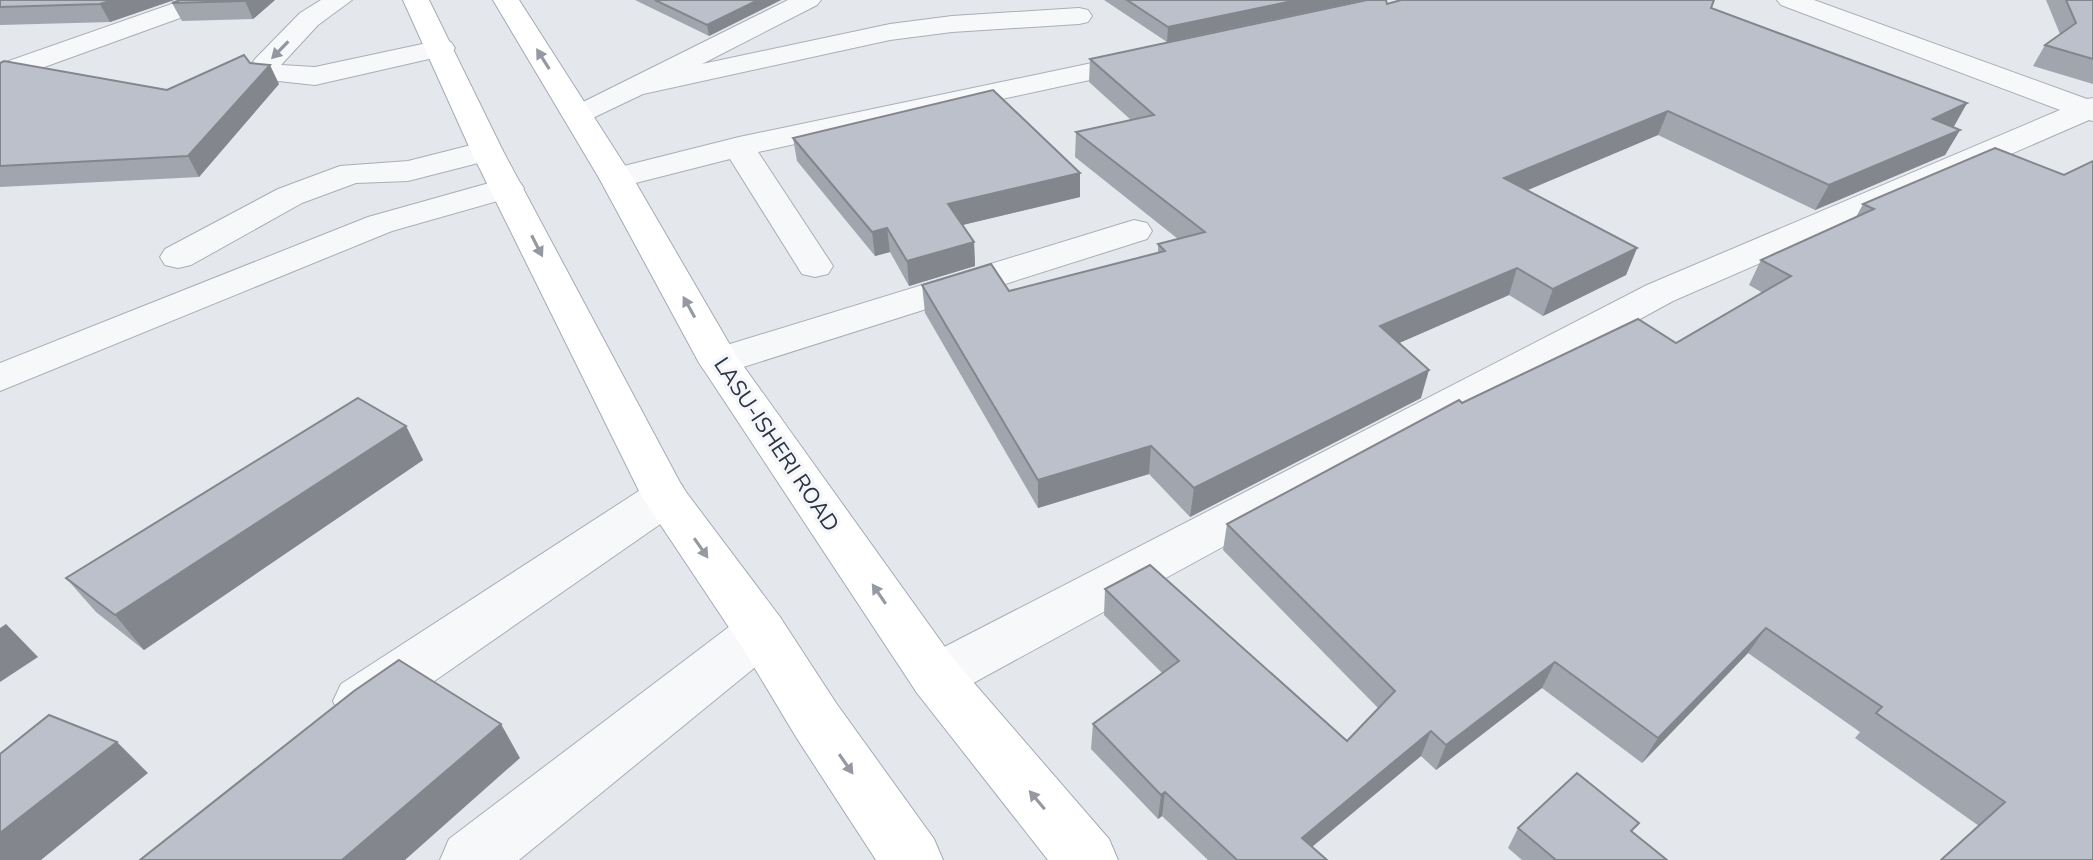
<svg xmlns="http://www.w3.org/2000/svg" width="2093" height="860" viewBox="0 0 2093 860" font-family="'Nunito Sans',sans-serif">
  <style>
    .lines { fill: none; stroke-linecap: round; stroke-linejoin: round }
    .minor-casing { stroke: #a9aeb7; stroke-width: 2 }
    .major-casing { stroke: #a3abb8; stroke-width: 2 }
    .minor { fill: #f7f8fa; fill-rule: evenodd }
    .major { fill: #fff; fill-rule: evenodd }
    .wall { fill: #a1a5ae }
    .shaded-wall { fill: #83868d }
    .building { fill: #bbc0ca; stroke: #83868d; stroke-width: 2 }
    .oneway { fill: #9196a0 }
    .oneway2 { fill: #959aa2 }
    .labels { text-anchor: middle; stroke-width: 7; stroke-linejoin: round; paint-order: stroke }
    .street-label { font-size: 22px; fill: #2b3445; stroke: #f4f6f9 }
  </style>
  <rect width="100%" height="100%" fill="#e4e7ec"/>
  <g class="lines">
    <!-- minor casing -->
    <g class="minor-casing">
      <path id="minor" d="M183 0H220L216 5 0 83V64Z
        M321 0H352L318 25 281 65 315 67 441 40 451 42 455 48 451 54 315 85 260 79 251 65 255 59 300 13Z
        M788 0H821L817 5 702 64 890 24 952 16 1079 8 1088 10 1092 16 1088 22 1079 24 952 32 890 40 643 94 578 125 567 122 563 116 567 110Z
        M1777 0H1814L2087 99 2093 98V121L2089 120 1673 301 955 693 936 700 917 693 909 677 917 661 1647 285 2060 110 1781 5Z
        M1149 51 1159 53 1163 59 1159 65 758 152 833 266 828 274 815 277 802 274 730 159 616 188 604 185 599 178 604 171 739 137Z
        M487 141 498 144 503 151 498 158 408 181 356 183 302 203 191 265 178 268 165 265 160 257 165 249 278 189 340 166 408 161Z
        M507 178 519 181 524 188 519 195 392 231 0 391V363L368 217Z
        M1134 220 1147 223 1152 231 1147 239 734 370 719 374 704 370 698 361 704 352Z
        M665 480 682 485 688 497 682 509 381 718 361 725 341 718 333 701 341 684 648 485Z
        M761 611 780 617 787 632 780 647 519 860H440L449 839 742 617Z"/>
    </g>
    <!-- major casing -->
    <g class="major-casing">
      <path id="major" d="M403 0H429L503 151 683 488 780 617 836 703 934 839 943 860H876L796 737 742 647 642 497 471 151Z
        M493 0H519L633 178 737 357 955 661 1109 839 1118 860H1048L917 693 698 361 599 178Z"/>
    </g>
    <!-- minor -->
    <use href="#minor" class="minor"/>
    <!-- major -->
    <use href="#major" class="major"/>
  </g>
  <!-- wall -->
  <path class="wall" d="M0 0H174L110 22 0 25Z
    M275 0 253 19 182 21 172 3Z
    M635 0H781L709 36Z
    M1104 0H1364L1167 42Z
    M2046 0H2093V84L2033 66 2045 45 2060 34Z
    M1387 4 1711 8 1967 103 1953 128 1960 130 1945 155 1815 210 1658 135 1528 190 1637 248 1626 275 1543 316 1509 295 1399 343 1421 398 1190 517 1149 474 1038 508 925 313 922 285 1009 291 1158 253V244L1178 239 1075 157 1076 132 1131 120 1089 82 1090 59Z
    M0 63 167 90 250 63 279 84 199 177 0 187Z
    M793 138 1080 173V197L962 225 974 242 975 266 909 286 890 252 875 256 797 161Z
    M1995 148 2093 860 1979 826 1855 738 1860 732 1748 653 1642 763 1542 688 1436 770 1421 756 1312 847 1327 860H1208L1162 816 1158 819 1091 749 1093 724 1163 674 1104 615 1105 589 1347 741 1378 708 1223 550 1227 524 1462 403 1676 343 1763 293 1749 285 1761 260 1856 217 1863 204Z
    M406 426 423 460 144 650 96 612 66 578Z
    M1518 828 1633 832 1667 860H1522L1508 848Z"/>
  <!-- shaded-wall -->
  <path class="shaded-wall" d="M113 0H174L110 22 100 4Z
    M246 0H275L253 19 245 1Z
    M758 0H781L709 36 707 25Z
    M1297 0H1364L1167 42 1168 27Z
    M270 65 279 84 199 177 188 156Z
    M1967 103 1953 128 1933 119Z
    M1668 111 1658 135 1497 203 1504 178Z
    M1960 130 1945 155 1815 210 1829 185Z
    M1080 173V197L950 228 948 204Z
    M887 228 890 252 875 256 872 232Z
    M974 242 975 266 909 286 907 261Z
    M1637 248 1626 275 1543 316 1553 289Z
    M1517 268 1509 295 1374 354 1380 326Z
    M1429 370 1421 398 1190 517 1194 488Z
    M406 426 423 460 144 650 115 615Z
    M1151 446 1149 474 1038 508V480Z
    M6 624 38 657 0 682V628Z
    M1766 628 1748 653 1642 763 1658 738Z
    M1555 662 1542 688 1436 770 1446 745Z
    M501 724 520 758 405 860H342Z
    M1431 731 1421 756 1296 860 1302 838Z
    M117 742 148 773 41 860H0V833Z
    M1165 792 1162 816 1158 819 1161 795Z"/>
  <!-- building -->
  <path class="building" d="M0 0H113L100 4 0 7Z
    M180 0H246L245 1 172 3Z
    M655 0H758L707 25Z
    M1127 0H1297L1168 27Z
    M1367 0H1386L1387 4 1401 0H1714L1711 8 1967 103 1933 119 1960 130 1829 185 1668 111 1504 178 1637 248 1553 289 1517 268 1380 326 1429 370 1194 488 1151 446 1038 480 922 285 991 264 1009 291 1165 251 1158 244 1205 232 1076 132 1154 115 1090 59Z
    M2066 0H2093V59L2045 45 2076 23Z
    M244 55 250 63 270 65 188 156 0 166V63L4 61 167 90Z
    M993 90 1080 173 948 204 974 242 907 261 887 228 872 232 793 138Z
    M1995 148 2064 175 2093 161V860H1941L2005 802 1876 713 1882 707 1766 628 1658 738 1555 662 1446 745 1431 731 1302 838 1327 860H1237L1165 792 1161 795 1093 724 1179 661 1105 589 1150 565 1347 741 1395 691 1227 524 1459 400 1462 403 1638 319 1676 343 1791 276 1761 260 1874 209 1863 204Z
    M358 398 406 426 115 615 66 578Z
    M399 660 501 724 342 860H140L354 691Z
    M49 715 117 742 0 833V754Z
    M1577 773 1639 823 1631 831 1667 860H1556L1518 828Z"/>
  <!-- one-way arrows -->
  <defs><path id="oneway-solid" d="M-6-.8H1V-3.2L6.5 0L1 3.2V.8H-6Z" transform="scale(2)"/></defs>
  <use class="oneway" href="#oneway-solid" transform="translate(280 50) rotate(134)"/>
  <g class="oneway2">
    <use href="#oneway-solid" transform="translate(543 59) rotate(-122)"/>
    <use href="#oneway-solid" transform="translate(537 246) rotate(63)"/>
    <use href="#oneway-solid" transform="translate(689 307) rotate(-119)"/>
    <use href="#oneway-solid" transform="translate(701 548) rotate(55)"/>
    <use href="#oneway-solid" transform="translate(879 594) rotate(-124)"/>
    <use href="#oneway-solid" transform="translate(846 764) rotate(55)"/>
    <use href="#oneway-solid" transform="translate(1037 800) rotate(-130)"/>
  </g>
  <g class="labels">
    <!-- street labels -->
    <g class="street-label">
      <text transform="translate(777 444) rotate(56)" y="8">LASU-ISHERI ROAD</text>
    </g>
  </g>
</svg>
